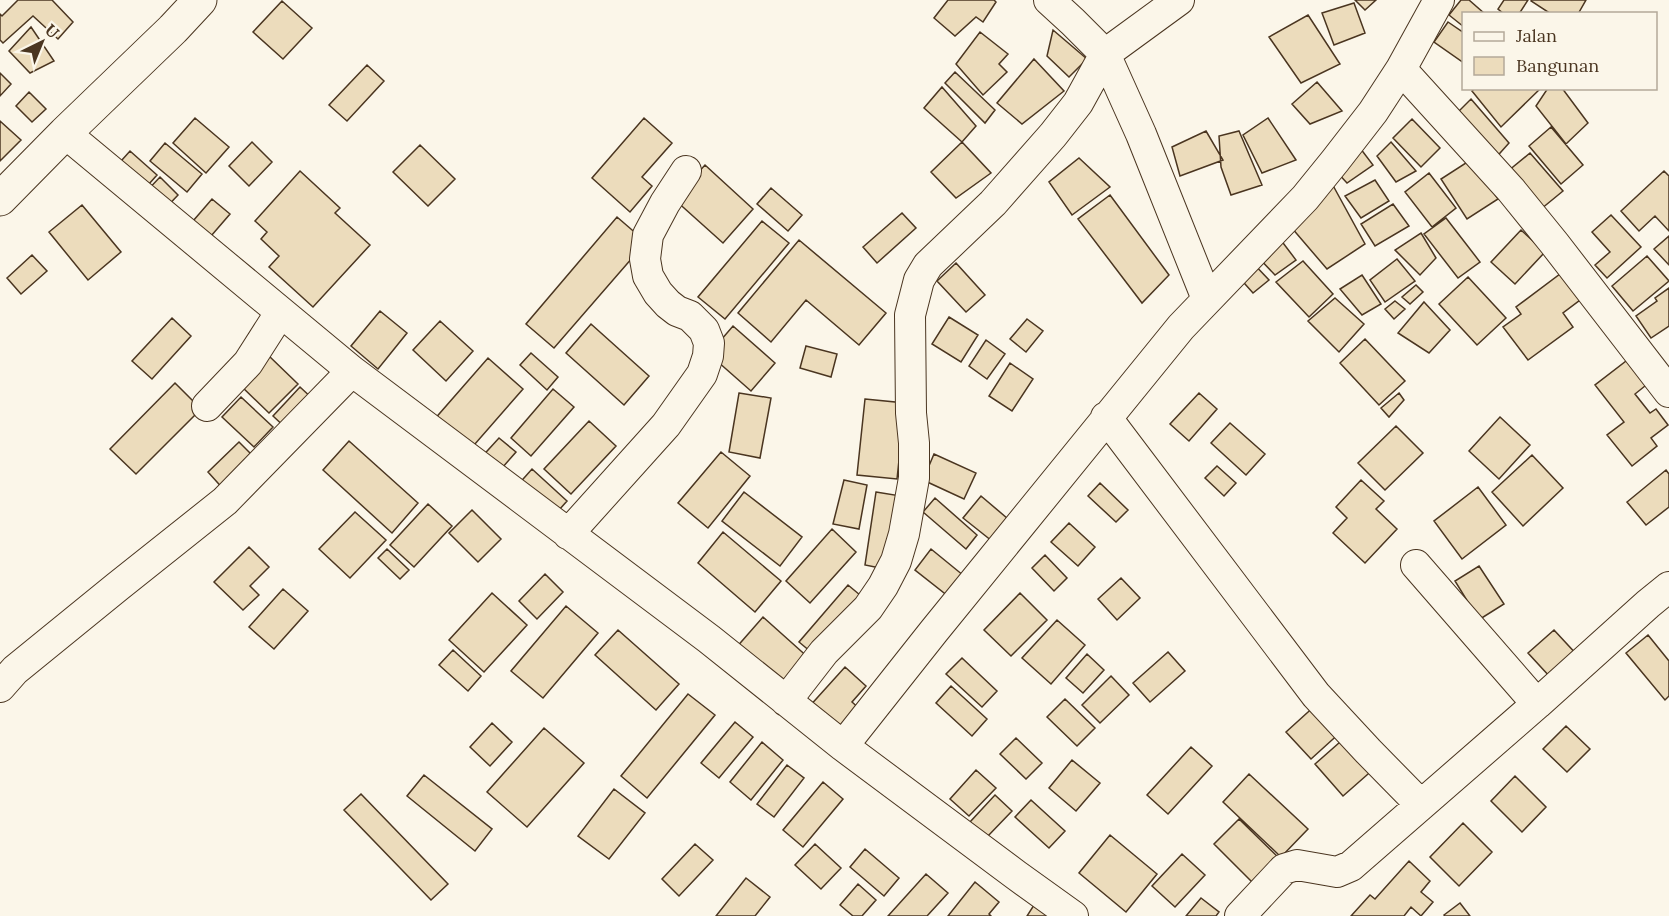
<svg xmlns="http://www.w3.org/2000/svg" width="1669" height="916" viewBox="0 0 1669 916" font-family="Lora,serif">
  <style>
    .building { fill: #ecdcbc; stroke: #4a3520; stroke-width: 1.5 }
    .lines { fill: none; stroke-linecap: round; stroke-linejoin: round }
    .minor-casing { stroke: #4a3520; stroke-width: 32 }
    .highway-casing { stroke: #4a3520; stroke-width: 35 }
    .minor { stroke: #fbf6e9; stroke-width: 30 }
    .highway { stroke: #fbf6e9; stroke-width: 33 }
  </style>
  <rect width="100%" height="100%" fill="#fbf6e9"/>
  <!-- building -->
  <path class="building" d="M18 0H52L73 22 58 39 33 16 3 43 0 40V14L2 16Z
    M948 0H994L996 2 983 22 976 17 955 36 934 18Z
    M1355 0H1376L1365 10Z
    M1461 0H1469L1485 14H1464V27L1449 15Z
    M1504 0H1528L1519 14H1504L1498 9Z
    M1532 0H1586L1578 14H1551L1531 1Z
    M282 1 312 28 283 59 253 32Z
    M1354 3 1365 33 1334 45 1322 13Z
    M1308 15 1340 64 1301 83 1269 37Z
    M1448 22 1464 33V63L1434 42Z
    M31 27 54 61 30 73 9 51Z
    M1053 30 1087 59 1069 77 1047 56Z
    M980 32 1008 54 999 64 1007 72 983 95 956 64Z
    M1034 59 1064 91 1022 124 997 103Z
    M367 65 384 81 347 121 329 105Z
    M955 72 995 110 985 123 945 83Z
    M0 73 11 84 0 96Z
    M1317 82 1342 111 1310 124 1292 104Z
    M942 87 976 126 962 142 924 108Z
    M1475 88H1541L1501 127 1472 91Z
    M1548 88H1562L1588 123 1566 144 1536 106Z
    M29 92 46 109 32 122 16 106Z
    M1471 99 1509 143 1492 162 1455 115Z
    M195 118 229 147 206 173 173 143Z
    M644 118 672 143 642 177 652 186 630 212 592 178Z
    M1268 118 1296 160 1262 173 1243 135Z
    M1412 119 1440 148 1421 167 1393 138Z
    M0 121 21 140 0 161Z
    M1551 127 1583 165 1561 184 1529 146Z
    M1206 131 1223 160 1180 176 1172 147Z
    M1239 131 1262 185 1231 195 1221 167 1219 136Z
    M252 142 272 162 249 186 229 166Z
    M962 142 991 173 956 198 931 172Z
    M1391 142 1416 171 1396 182 1377 156Z
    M165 143 202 174 187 192 150 161Z
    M1357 144 1373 165 1347 183 1335 170Z
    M420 145 455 179 428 206 393 172Z
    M130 151 157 175 140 194 113 170Z
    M1530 153 1563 191 1541 209 1508 171Z
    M1079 158 1110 187 1072 215 1049 182Z
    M1472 159 1498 199 1467 219 1441 179Z
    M705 165 753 209 723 243 674 199Z
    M300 171 340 208 335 213 370 245 313 307 269 267 279 256 261 239 267 232 255 221Z
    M1664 171 1669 176V231L1655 216 1639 231 1621 211Z
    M1429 173 1456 208 1432 227 1405 192Z
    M160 177 178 195 161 213 143 195Z
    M1330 180 1365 244 1327 269 1291 227Z
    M1375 180 1389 201 1361 218 1345 196Z
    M771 188 802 215 788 231 757 204Z
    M1110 195 1169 275 1142 303 1078 219Z
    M212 199 230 214 205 243 187 228Z
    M1393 204 1409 226 1375 246 1361 224Z
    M82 205 121 252 88 280 49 232Z
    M902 213 916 228 877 263 863 247Z
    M1611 215 1641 247 1607 278 1595 265 1610 252 1592 232Z
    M617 217 646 242 554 348 526 324Z
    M1446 218 1480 262 1458 278 1424 234Z
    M762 221 789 243 725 319 698 297Z
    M1521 230 1545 252 1515 284 1491 262Z
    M1421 233 1436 258 1420 275 1395 250Z
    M1277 235 1296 260 1275 275 1256 255Z
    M1669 236V265L1654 249Z
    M799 240 886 313 859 345 806 300 771 342 738 313Z
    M32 255 47 271 21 294 7 278Z
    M1647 256 1669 281 1633 311 1612 286Z
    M1397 259 1415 281 1385 302 1370 280Z
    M1251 261 1269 280 1253 293 1237 275Z
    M1303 261 1333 294 1309 317 1276 282Z
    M956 263 985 295 966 312 937 281Z
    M1568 268 1588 294 1563 313 1573 327 1528 360 1503 327 1521 314 1516 307Z
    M1362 275 1381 304 1362 315 1340 289Z
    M1468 277 1506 318 1477 345 1439 304Z
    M1416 285 1423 292 1410 304 1402 297Z
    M1669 288V326L1651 338 1636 316 1657 301 1655 298Z
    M1335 298 1364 324 1339 352 1308 321Z
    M1395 301 1405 309 1394 319 1385 309Z
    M1424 302 1450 330 1429 353 1398 333Z
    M380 311 407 333 378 369 351 346Z
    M949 317 978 335 961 362 932 344Z
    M172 318 191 336 152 379 132 361Z
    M1027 319 1043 331 1026 352 1010 339Z
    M440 321 473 351 446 381 413 350Z
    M591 324 649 376 624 405 566 353Z
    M733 326 775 363 751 391 709 354Z
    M1365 339 1405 381 1379 405 1340 363Z
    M986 340 1005 354 987 379 969 366Z
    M806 346 837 354 831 377 800 368Z
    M531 353 558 377 547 390 520 365Z
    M269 356 298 384 269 413 240 385Z
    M488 358 523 389 468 452 433 421Z
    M1630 358 1650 382 1635 394 1650 413 1656 409 1668 425 1651 438 1657 446 1632 466 1607 435 1624 422 1595 385Z
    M1010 363 1033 379 1012 411 989 396Z
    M175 383 201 409 136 474 110 449Z
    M300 387 315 401 288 430 273 416Z
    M553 389 574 407 531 456 511 438Z
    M739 393 771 398 760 458 729 452Z
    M1199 393 1217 409 1189 441 1170 424Z
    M1399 393 1404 400 1389 417 1381 408Z
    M241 397 273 427 254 447 222 417Z
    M865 399 905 403 897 479 857 475Z
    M1500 417 1530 445 1499 479 1469 451Z
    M589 421 616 446 571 494 544 469Z
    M1230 423 1265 454 1246 475 1211 443Z
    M1396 426 1423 453 1385 490 1358 463Z
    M499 438 516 452 495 476 478 461Z
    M349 441 418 503 392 533 323 470Z
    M239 442 259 462 226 492 208 472Z
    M721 452 750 476 708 528 678 503Z
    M934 454 976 473 964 499 923 480Z
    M1532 455 1563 488 1523 526 1492 492Z
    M1217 466 1236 483 1224 496 1205 478Z
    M532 469 567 501 551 519 516 487Z
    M1666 470 1669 474V507L1646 525 1627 502Z
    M844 480 867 485 859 529 833 524Z
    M1361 480 1384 501 1376 509 1397 529 1365 563 1333 533 1347 518 1336 507Z
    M1100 483 1128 510 1116 522 1088 496Z
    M1478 487 1506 525 1462 559 1434 521Z
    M744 492 802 537 780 566 722 521Z
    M876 492 901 496 890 570 865 565Z
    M981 496 1014 524 997 545 963 518Z
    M935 498 977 535 966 549 923 512Z
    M428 504 452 526 414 567 390 545Z
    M472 510 501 539 478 562 449 533Z
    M355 512 386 540 350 578 319 549Z
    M1069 523 1095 547 1078 566 1051 542Z
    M832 529 856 552 810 603 786 581Z
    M723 532 781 581 755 612 698 563Z
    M249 547 269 567 250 586 259 595 243 610 214 582Z
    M387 549 409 570 400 579 378 558Z
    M931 549 969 580 953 600 915 570Z
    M1045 555 1067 578 1054 591 1032 568Z
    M1479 566 1504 604 1469 626 1471 607 1455 581Z
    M545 574 563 592 537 619 519 601Z
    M1121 578 1140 598 1117 620 1098 599Z
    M848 585 866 600 817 657 799 642Z
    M283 589 308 611 274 649 249 627Z
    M492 593 527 625 484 672 449 640Z
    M1020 593 1047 620 1011 656 984 630Z
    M566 606 598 633 543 698 511 671Z
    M763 617 811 660 783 692 735 649Z
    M1057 620 1085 645 1051 684 1022 658Z
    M618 630 679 684 656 710 595 655Z
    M1554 630 1579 657 1551 678 1528 653Z
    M1648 635 1669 661V696L1665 700 1626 653Z
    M453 650 481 676 468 691 439 665Z
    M1168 652 1185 671 1150 702 1133 683Z
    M1087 654 1104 670 1083 693 1066 678Z
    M962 658 997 691 982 707 946 674Z
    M845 667 866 686 852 702 862 711 839 737 808 708Z
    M1111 676 1129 695 1100 723 1082 705Z
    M951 686 987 719 972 736 936 703Z
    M688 694 715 715 647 798 621 776Z
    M1065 699 1095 728 1077 746 1047 717Z
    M1318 703 1343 730 1311 759 1286 732Z
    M735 722 753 737 719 778 701 763Z
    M492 723 512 742 490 766 470 747Z
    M1566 726 1590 749 1567 772 1543 749Z
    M544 728 584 763 527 827 487 792Z
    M1348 735 1376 767 1343 796 1315 764Z
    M1016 738 1042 763 1026 779 1000 754Z
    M762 742 783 760 751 800 730 782Z
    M1191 747 1212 766 1168 814 1147 795Z
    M1072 760 1100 783 1076 811 1049 788Z
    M787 765 804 778 774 817 757 804Z
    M976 770 996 788 969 816 950 799Z
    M1249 774 1308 829 1281 857 1223 802Z
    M424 775 492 829 475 851 407 796Z
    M1515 776 1546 807 1522 832 1491 801Z
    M823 782 843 799 803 847 783 830Z
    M614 789 645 813 609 859 578 836Z
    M361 794 448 884 431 900 344 810Z
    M995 795 1012 811 987 837 970 822Z
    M1031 800 1065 831 1049 848 1015 817Z
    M1239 819 1281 860 1255 885 1214 844Z
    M1463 823 1492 852 1459 886 1430 857Z
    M1110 835 1157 874 1126 912 1079 873Z
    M695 844 713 860 679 896 662 879Z
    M815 844 841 868 821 889 795 865Z
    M865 849 899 878 884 896 850 867Z
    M1182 854 1205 875 1175 907 1152 886Z
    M1409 861 1430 881 1421 892 1433 902 1421 916 1411 907 1404 916H1351L1370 895 1375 899Z
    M926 874 948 893 927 916H888Z
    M746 878 770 897 755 916H716Z
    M975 882 999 902 989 914 991 916H948Z
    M858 884 876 900 862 916H853L840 905Z
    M1201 898 1219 912 1216 916H1186Z
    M1460 903 1470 916H1445L1444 915Z
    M1034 905 1049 916H1027Z"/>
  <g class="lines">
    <!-- minor casing -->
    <g class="minor-casing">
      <path id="minor" d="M1049 0 1073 22 1105 54 1141 134 1207 299
        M1401 69 1511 190 1554 243 1669 392
        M65 133 352 371 709 639 843 746 1016 875 1073 916
        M207 406 248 363 280 313
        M1106 417 1316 695 1368 751 1421 805
        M568 534 666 425 702 374 708 356 709 343 704 330 690 316 677 311 668 304 658 293 648 276 645 259 648 235 665 203 686 171
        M1416 565 1537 704 1648 604 1669 587
        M0 687 15 670 117 587 225 501 352 371
        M786 701 824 652 868 608 883 586 896 561 904 534 914 478V443L911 413 910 315 919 280 928 265 993 203 1053 135 1078 103 1105 54 1179 0
        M843 746 934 631 1181 327 1305 198 1335 161 1373 112 1401 69 1439 0
        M1240 916 1284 869 1297 865 1337 872 1351 866 1537 704"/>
    </g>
    <!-- highway casing -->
    <g class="highway-casing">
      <path id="highway" d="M0 199 65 133 173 29 200 0"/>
    </g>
    <!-- minor -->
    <use href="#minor" class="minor"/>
    <!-- highway -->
    <use href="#highway" class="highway"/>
  </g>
  <!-- legend -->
  <rect x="1462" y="12" width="195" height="78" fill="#fbf6e9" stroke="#b4a999" stroke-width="1.5"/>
  <rect x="1474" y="32" width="30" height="9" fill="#fbf6e9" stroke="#b4a999" stroke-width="1.5"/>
  <text x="1516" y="42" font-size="18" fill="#4a3520">Jalan</text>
  <rect x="1474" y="57" width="30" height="18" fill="#ecdcbc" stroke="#b4a999" stroke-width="1.5"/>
  <text x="1516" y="72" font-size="18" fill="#4a3520">Bangunan</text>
  <!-- north arrow -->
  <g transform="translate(42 42) rotate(43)" stroke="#fbf6e9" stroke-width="4.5" paint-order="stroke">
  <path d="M0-4.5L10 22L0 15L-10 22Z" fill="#4a3520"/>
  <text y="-9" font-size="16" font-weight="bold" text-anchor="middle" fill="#4a3520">U</text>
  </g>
</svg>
